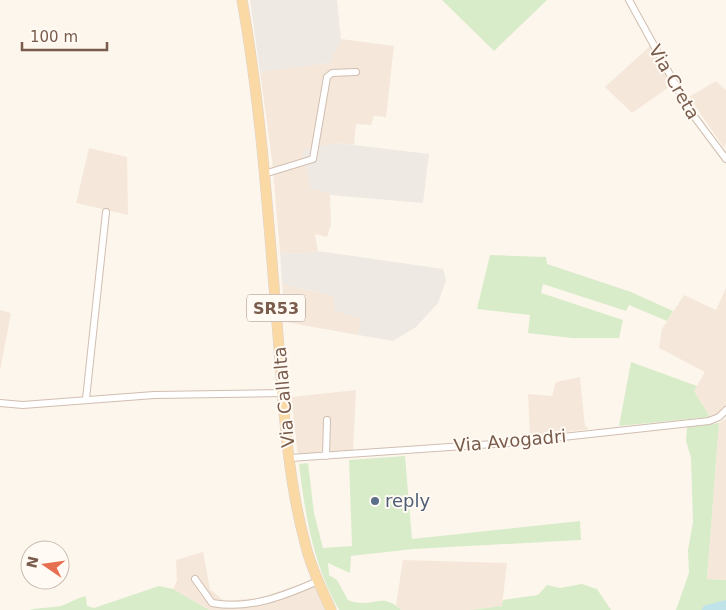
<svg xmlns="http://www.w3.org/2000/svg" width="726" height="610" viewBox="0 0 726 610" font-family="'DejaVu Sans',sans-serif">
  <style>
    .residential { fill: #f5e8da }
    .industrial { fill: #efe9e4 }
    .green { fill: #d8ecc9 }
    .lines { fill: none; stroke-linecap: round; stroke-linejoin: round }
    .river { stroke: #bfe3e8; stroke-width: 10 }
    .street-casing { stroke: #d1beb0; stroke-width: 8 }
    .primary-casing { stroke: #dad1cd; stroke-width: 11 }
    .street { stroke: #fff; stroke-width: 6 }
    .primary { stroke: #fbd9a5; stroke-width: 10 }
    .service-dot { fill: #5c6f8a; stroke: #fffaf3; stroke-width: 2 }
    .labels { text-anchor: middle; stroke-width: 4; stroke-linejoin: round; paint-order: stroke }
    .shield { fill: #fffaf3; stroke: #a28b7f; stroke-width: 1 }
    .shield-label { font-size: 16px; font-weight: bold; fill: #7a5c4d }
    .street-label { font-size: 18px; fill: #7a5c4d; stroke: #fffaf3 }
    .service-label { font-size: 18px; fill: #4e5e75; stroke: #fffaf3; text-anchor: start }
  </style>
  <rect width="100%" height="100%" fill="#fdf6ec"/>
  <!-- residential -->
  <path class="residential" d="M341 39 394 46 386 117 374 116 371 125 356 124 354 145 337 143 330 194 331 224 327 237 315 234 318 251 297 254 280 252 272 160 260 72 329 63Z
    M650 46 672 85 632 113 605 87Z
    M716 81 726 90V143L724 148 689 97Z
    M89 148 127 157 128 215 76 203Z
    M282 284 334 296V310L361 319 358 335 285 322Z
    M726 288V406L722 412 710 417 694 391 705 372 659 348 662 329 684 295 716 310Z
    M0 310 11 313 0 371Z
    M580 377 585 426 589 429 530 437 528 394 552 396 556 382Z
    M356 390 353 451 298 455 291 397Z
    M726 419V580L707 579 719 423Z
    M203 552 210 589 224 601 259 598 313 580 325 610H209L173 589 177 581 176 560Z
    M403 560 507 563 502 606 470 610H401L396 605Z"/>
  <!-- industrial -->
  <path class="industrial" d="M250 0H337L341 39 329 63 260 72Z
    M337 143 429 154 423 203 330 195V193L311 189 302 150Z
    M318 251 443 269 446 280 438 303 416 327 393 341 358 335 361 319 334 310V296L282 284 280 252 297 254Z"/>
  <!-- green -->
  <path class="green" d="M442 0H547L494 51Z
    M490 255 546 257 547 264 631 292 673 311 667 321 629 305 626 311 543 284 541 293 623 320 619 338H572L528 333 530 315 477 309Z
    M631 362 697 386 694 391 710 417 619 426Z
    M719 423 707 579 726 580V610H676L689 573 688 550 693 522 691 458 686 441 687 427Z
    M405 456 412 539 580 521 581 540 413 549 351 556 350 573 328 563 329 575 337 580 348 600C372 610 381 590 401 610H339C313 565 305 514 299 464L308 463 314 513 323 548 352 546 349 460Z
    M582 584 597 589 611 610H470L502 606 503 600 538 595 547 585 560 588Z
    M159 586 173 589 209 610H29C40 607 53 608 61 606 70 603 76 598 86 596L87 606 94 608Z"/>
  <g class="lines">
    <!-- river -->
    <path class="river" d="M707 610 726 605"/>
    <!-- street casing -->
    <g class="street-casing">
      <path id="street" d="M629 0 690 111 726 159
        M264 174 313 159 327 77 332 73 356 72
        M86 399 106 212
        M0 403 23 405 154 395 283 393
        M326 456 327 420
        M290 458 508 443 709 421 719 417 726 410
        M195 579 212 603C249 610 284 596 318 581"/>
    </g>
    <!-- primary casing -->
    <g class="primary-casing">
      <path id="primary" d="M242 0C261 106 268 215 277 323 283 396 286 472 305 543 311 567 321 588 331 610"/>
    </g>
    <!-- street -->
    <use href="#street" class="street"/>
    <!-- primary -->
    <use href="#primary" class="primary"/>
  </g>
  <!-- markers -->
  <circle class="service-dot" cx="375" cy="501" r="5"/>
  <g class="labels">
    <!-- shield labels -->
    <rect class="shield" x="247" y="294.5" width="58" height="27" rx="4"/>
    <g class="shield-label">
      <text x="276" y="314">SR53</text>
    </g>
    <!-- street labels -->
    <g class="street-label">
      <text transform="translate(674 82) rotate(60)" y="6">Via Creta</text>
      <text transform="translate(284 397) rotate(-95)" y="6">Via Callalta</text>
      <text transform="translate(510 441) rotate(-5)" y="6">Via Avogadri</text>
    </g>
    <!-- service labels -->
    <g class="service-label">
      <text x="385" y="507">reply</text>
    </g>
  </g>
  <!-- north arrow -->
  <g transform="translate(45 565) rotate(283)"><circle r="24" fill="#fffaf3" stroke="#cabbb1"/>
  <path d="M0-4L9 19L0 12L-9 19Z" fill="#e76f51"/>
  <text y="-8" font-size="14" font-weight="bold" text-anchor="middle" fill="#7a5c4d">N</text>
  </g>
  <!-- scale -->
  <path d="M22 42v8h85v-8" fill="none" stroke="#7a5c4d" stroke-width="2.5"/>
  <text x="30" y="42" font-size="15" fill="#7a5c4d" stroke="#fffaf3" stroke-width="4" paint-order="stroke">100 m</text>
</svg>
